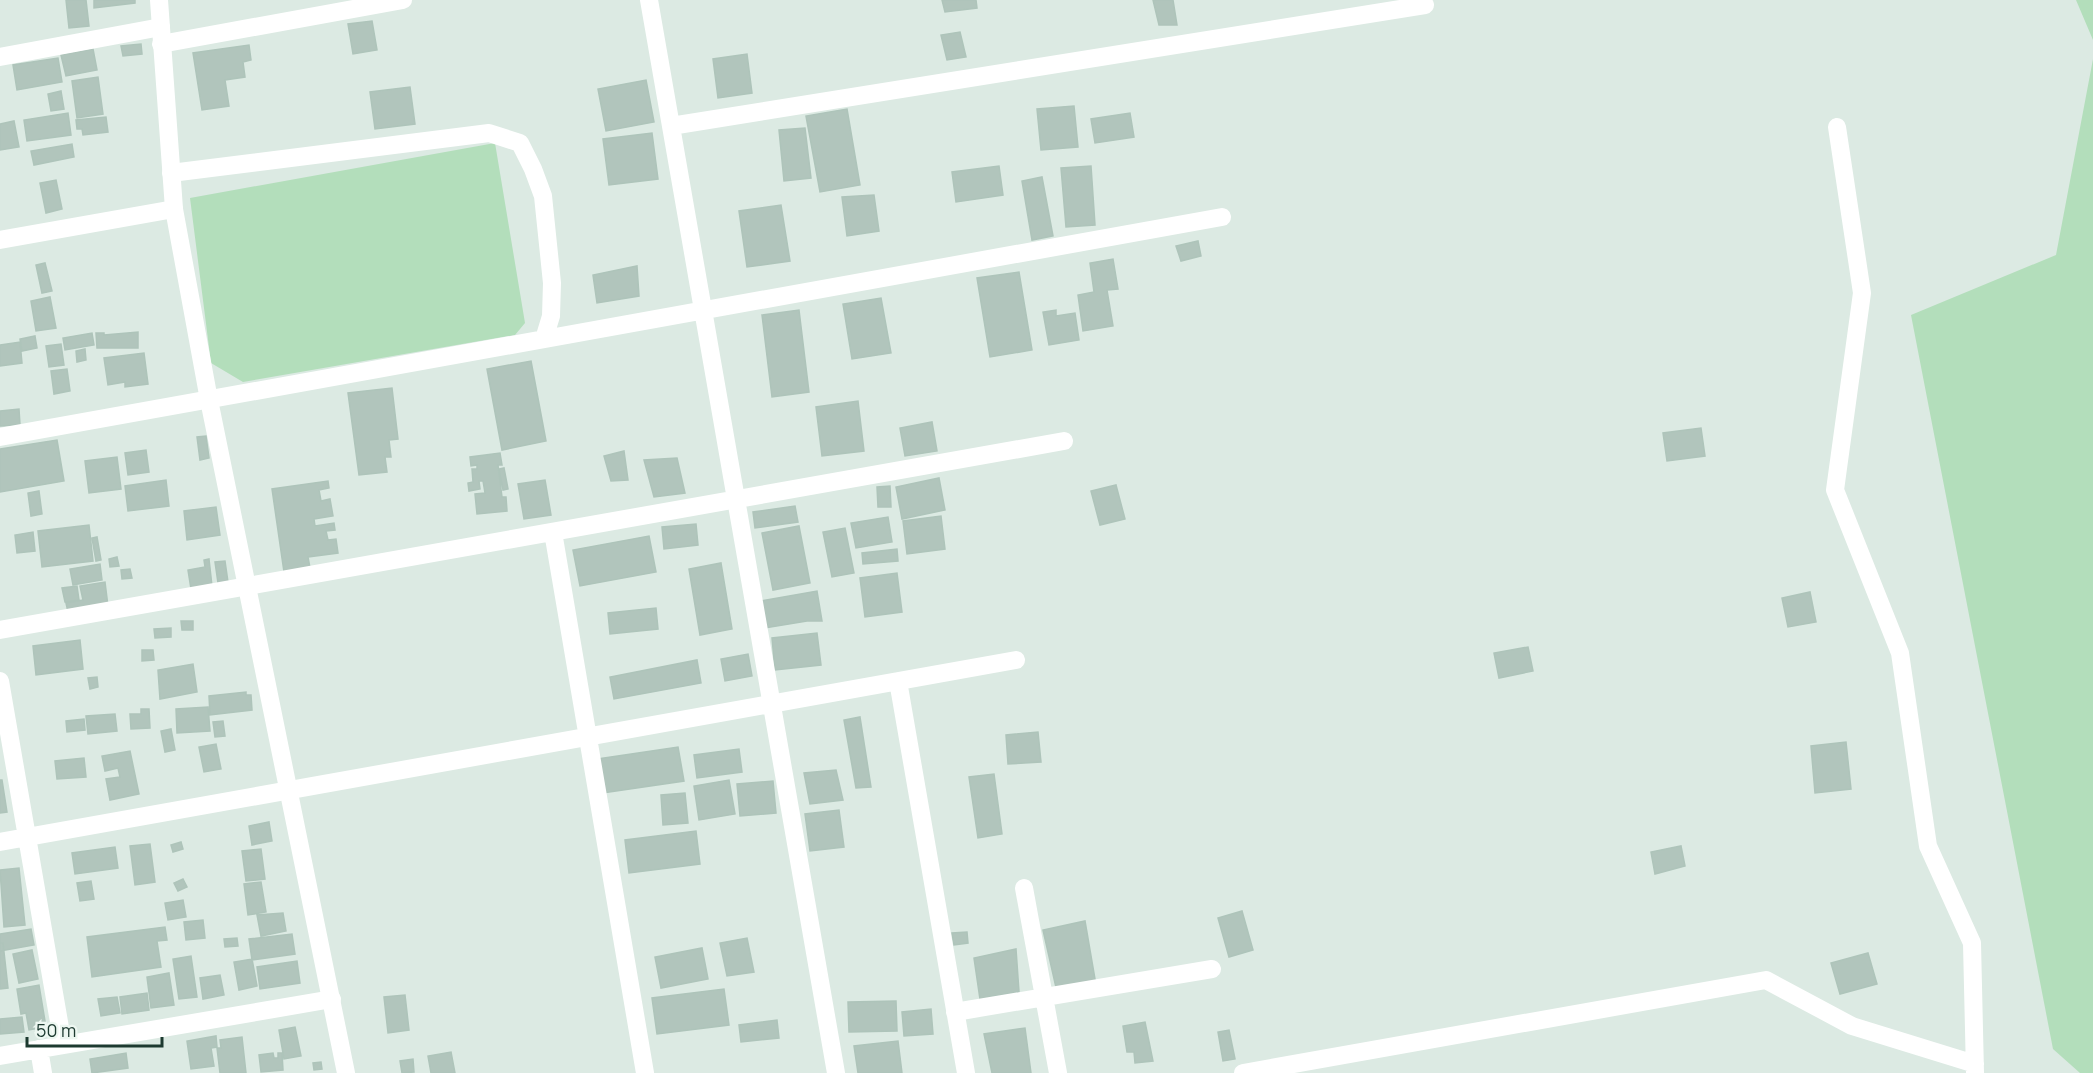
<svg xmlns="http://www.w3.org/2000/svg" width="2093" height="1073" viewBox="0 0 2093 1073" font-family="Manrope,sans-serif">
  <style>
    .green { fill: #b3debb }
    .building { fill: #b1c5bc; stroke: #aec4ba; stroke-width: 1.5 }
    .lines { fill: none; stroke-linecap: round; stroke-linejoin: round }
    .minor { stroke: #fff; stroke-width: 18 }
    .tertiary { stroke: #fff; stroke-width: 18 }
  </style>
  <rect width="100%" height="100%" fill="#dceae3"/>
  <!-- green -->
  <path class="green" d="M2076 0H2093V40Z
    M2093 59V1073H2080L2053 1049 1911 315 2056 255Z
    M495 143 525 323 515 335 243 382 211 363 190 198Z"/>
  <!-- building -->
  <path class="building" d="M66 0H86L89 26 69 28Z
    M94 0H135V3L94 8Z
    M942 0H976L977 8 945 12Z
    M1153 0H1173L1177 25H1159Z
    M372 21 377 50 353 54 348 24Z
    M960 32 966 57 947 60 941 35Z
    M141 44 142 54 123 56 121 46Z
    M249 45 251 60 243 62 245 77 225 80 229 106 202 110 193 53Z
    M93 49 97 70 66 76 61 55Z
    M747 54 752 93 718 98 713 59Z
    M58 58 62 82 17 90 13 65Z
    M98 77 103 114 77 118 72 81Z
    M646 80 654 122 606 131 598 89Z
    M410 87 415 124 375 129 370 92Z
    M61 91 64 109 51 111 48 94Z
    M1074 106 1078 147 1041 150 1037 109Z
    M847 109 860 185 820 192 806 116Z
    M68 113 71 135 27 141 24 120Z
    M1130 113 1134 137 1095 143 1091 119Z
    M106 117 108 132 83 135 82 129H77L76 120Z
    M14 121 19 147 0 150V124Z
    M805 128 811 178 784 181 779 130Z
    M652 133 658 179 609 185 603 139Z
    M72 144 74 157 34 165 31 151Z
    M999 166 1003 195 956 202 952 172Z
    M1091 166 1095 225 1066 227 1061 168Z
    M1042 177 1053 236 1032 240 1022 181Z
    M56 180 62 209 46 213 40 183Z
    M874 195 879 231 847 236 842 197Z
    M781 205 790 261 747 267 739 211Z
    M1198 241 1201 256 1181 261 1176 246Z
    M1113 259 1118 289 1107 290 1113 326 1083 331 1078 295 1094 292 1090 263Z
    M45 263 52 291 42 293 36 265Z
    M637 266 639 296 597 303 593 275Z
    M1019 272 1032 350 990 357 977 278Z
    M50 297 56 328 36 331 31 301Z
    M881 298 891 353 852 359 843 304Z
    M799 310 809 392 772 397 762 315Z
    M1056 310V316L1075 313 1079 340 1049 345 1043 312Z
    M138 332V348H97L96 333H104V335Z
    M92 333 94 345 65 350 63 338Z
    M35 336 37 348 22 351 20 339Z
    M20 342 22 363 0 366V345Z
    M61 344 64 365 49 367 46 346Z
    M85 349 86 360 77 362 76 351Z
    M144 353 148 384 125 387V382L108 385 104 358Z
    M531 361 546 441 502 450 487 369Z
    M67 369 70 391 54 394 51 371Z
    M392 388 398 439 389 440 391 457H385L387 472 359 475 348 393Z
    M858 401 864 451 822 456 816 407Z
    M19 409 20 425 0 426V411Z
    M932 422 937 451 905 456 900 428Z
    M1701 428 1705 456 1667 461 1663 433Z
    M206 436 209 458 200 460 197 437Z
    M57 440 64 481 0 492V449Z
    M146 450 149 472 128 475 125 453Z
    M624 451 628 480 611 481 604 456Z
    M500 453 502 465H498L502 497H506L507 511 477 514 475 494 485 493 483 481H479L480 489 469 491 468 483 473 482 472 469H477V465L471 466 470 457Z
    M117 457 121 489 89 493 85 461Z
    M677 458 685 493 654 497 644 460Z
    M504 468 508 489 503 490 499 469Z
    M939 478 945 510 902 519 896 487Z
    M166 480 169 506 128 511 125 486Z
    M545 480 551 515 524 519 518 484Z
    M328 481 329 488 319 490 321 501 330 499 333 516 314 519 315 526 334 523 335 530 326 531 328 540 336 539 338 553 308 557 310 568 284 572 272 489Z
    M1116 485 1125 519 1100 525 1091 491Z
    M890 486 891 507H878L877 487Z
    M39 491 42 514 31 516 28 493Z
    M795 506 798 522 755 528 753 512Z
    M216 507 220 535 187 540 184 511Z
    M941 516 945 549 907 554 903 521Z
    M888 517 892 542 856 548 851 523Z
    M696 524 698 545 664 549 662 527Z
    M89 525 93 561 42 567 38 531Z
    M799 526 810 583 773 590 762 533Z
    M845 528 854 573 832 577 823 532Z
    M33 532 35 551 17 553 15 535Z
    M649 536 656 572 580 586 573 550Z
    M97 537 101 560 96 561 92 538Z
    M897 549 898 561 863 564 862 553Z
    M117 557 119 566 110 567 109 559Z
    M209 559 212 586 191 589 188 570 205 567 204 560Z
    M225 561 228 582 218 583 215 562Z
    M721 563 732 629 700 635 689 569Z
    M100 564 102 580 73 585 70 569Z
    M130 569 132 578 122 579 121 570Z
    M897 573 902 612 865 617 860 578Z
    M105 582 108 606 68 612 66 603 83 600 80 586Z
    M77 586 79 600 65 602 62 588Z
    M817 591 822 621H807L765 628 760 601Z
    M1810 592 1816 622 1788 627 1782 598Z
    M656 608 658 629 610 634 608 613Z
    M181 621H193V630H182Z
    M171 628V637L155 638 154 629Z
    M817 633 821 665 775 670 772 638Z
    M80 640 83 669 36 675 33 646Z
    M1528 647 1533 671 1499 678 1494 653Z
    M142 650H153L154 660 142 661Z
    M748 654 752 676 725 681 721 659Z
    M697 660 701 683 614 699 610 677Z
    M193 664 197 692 160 699 158 670Z
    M97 677 98 687 90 689 88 678Z
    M246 692V695H251L252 710 210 715 209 696Z
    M208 707 210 731 177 733 176 709Z
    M141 709H149L150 728 131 729 130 714H141Z
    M115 714 117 731 88 734 86 716Z
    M860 717 871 787 856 788 844 720Z
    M84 719 85 730 67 732 66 721Z
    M223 721 225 736 215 737 213 722Z
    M171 729 175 750 165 752 161 731Z
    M1038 732 1041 762 1008 764 1006 735Z
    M1846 742 1851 789 1815 793 1811 746Z
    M216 744 221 769 204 772 199 747Z
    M678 747 684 781 603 793 598 759Z
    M739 749 742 772 697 778 694 755Z
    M130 751 139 794 110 800 106 779 120 777 118 768 105 771 102 756Z
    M84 758 86 777 57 779 55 761Z
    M836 770 843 800 810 804 804 773Z
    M994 774 1002 834 978 838 969 777Z
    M0 780H2L7 812 0 813Z
    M729 780 735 814 699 820 694 786Z
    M773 781 776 813 740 816 737 784Z
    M685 793 688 823 663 825 661 795Z
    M839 810 844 847 810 851 805 814Z
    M269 822 272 841 252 845 249 826Z
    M696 831 700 864 629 873 625 840Z
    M181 842 183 849 173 852 171 845Z
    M150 844 155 882 135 885 130 846Z
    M1681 846 1685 866 1655 874 1651 852Z
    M115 847 118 868 75 874 72 853Z
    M261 849 265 879 246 881 242 851Z
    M19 868 25 925 4 927 0 870Z
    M183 879 187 887 178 891 174 883Z
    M91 881 94 899 80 901 77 883Z
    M261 882 266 912 248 915 244 884Z
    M183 900 186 917 168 920 165 903Z
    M1242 911 1253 950 1229 957 1218 918Z
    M283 913 286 931 261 936 257 915Z
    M203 920 205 938 186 940 184 922Z
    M1085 921 1096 985 1057 992 1043 930Z
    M165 927 167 940 157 941 161 967 92 977 87 937Z
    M31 929 34 945 0 951V934Z
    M967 932 968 943 954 945 952 933Z
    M292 934 295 954 252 960 249 939Z
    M237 938 238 946 225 947 224 939Z
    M747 938 754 972 727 976 720 943Z
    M0 943H3L8 988 0 989Z
    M702 948 708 979 661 988 655 957Z
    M1016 949 1019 992 980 999 974 958Z
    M32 950 38 979 19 983 13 954Z
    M1868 953 1877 984 1840 994 1831 963Z
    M191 956 197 997 179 999 173 959Z
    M252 959 257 986 239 990 234 962Z
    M297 961 300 983 260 989 257 967Z
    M169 973 174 1005 151 1008 147 977Z
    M220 975 224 995 203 999 200 978Z
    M39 985 46 1027 29 1030 26 1013 21 1014 17 989Z
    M724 989 729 1025 657 1034 652 998Z
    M147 993 149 1010 122 1014 120 997Z
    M405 995 409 1030 388 1033 384 997Z
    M117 997 120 1013 101 1016 98 999Z
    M896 1001 897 1031 849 1032 848 1002Z
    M931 1009 933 1034 904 1036 902 1012Z
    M22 1017 24 1032 0 1034V1019Z
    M777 1020 779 1038 741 1042 739 1025Z
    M1145 1022 1153 1061 1135 1063 1134 1052H1127L1123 1026Z
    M295 1027 301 1056 284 1059 279 1030Z
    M1025 1028 1031 1073H992L984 1034Z
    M1229 1030 1235 1059 1223 1061 1218 1032Z
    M216 1036 217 1047 211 1048 214 1066 191 1069 187 1041Z
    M242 1037 246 1073H220L217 1048H221L220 1040Z
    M898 1041 902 1073H858L854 1046Z
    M451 1052 455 1073H431L428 1056Z
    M126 1053 128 1068 92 1073 90 1059Z
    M273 1053 274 1058H278V1053H282L283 1070 261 1072 259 1055Z
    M413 1059 414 1072 402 1073 400 1061Z
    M321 1062 322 1069 314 1070 313 1063Z"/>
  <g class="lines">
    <!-- minor -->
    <path class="minor" d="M649 0 836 1073
      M161 44 403 0
      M0 57 161 27
      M671 126 1425 5
      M1837 127 1862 293 1835 490 1900 653 1928 846 1972 943 1975 1073
      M171 173 489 133 520 143 533 169 543 196 552 283 551 316 544 339
      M0 240 174 209
      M0 437 1222 217
      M553 532 645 1073
      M0 630 1064 441
      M0 681 63 1045
      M898 681 966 1073
      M0 842 1016 660
      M1024 888 1058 1073
      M955 1012 1212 969
      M39 1049 43 1073
      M0 1056 332 999
      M1243 1073 1766 980 1852 1026 1975 1064"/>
    <!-- tertiary -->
    <path class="tertiary" d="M159 0 174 209 209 400 346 1073"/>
  </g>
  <!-- scale -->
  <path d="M27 1037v9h135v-9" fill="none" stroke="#1d3a30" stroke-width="3"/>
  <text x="36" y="1037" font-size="18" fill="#1d3a30" stroke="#edf7f1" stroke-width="4.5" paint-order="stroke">50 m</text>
</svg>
